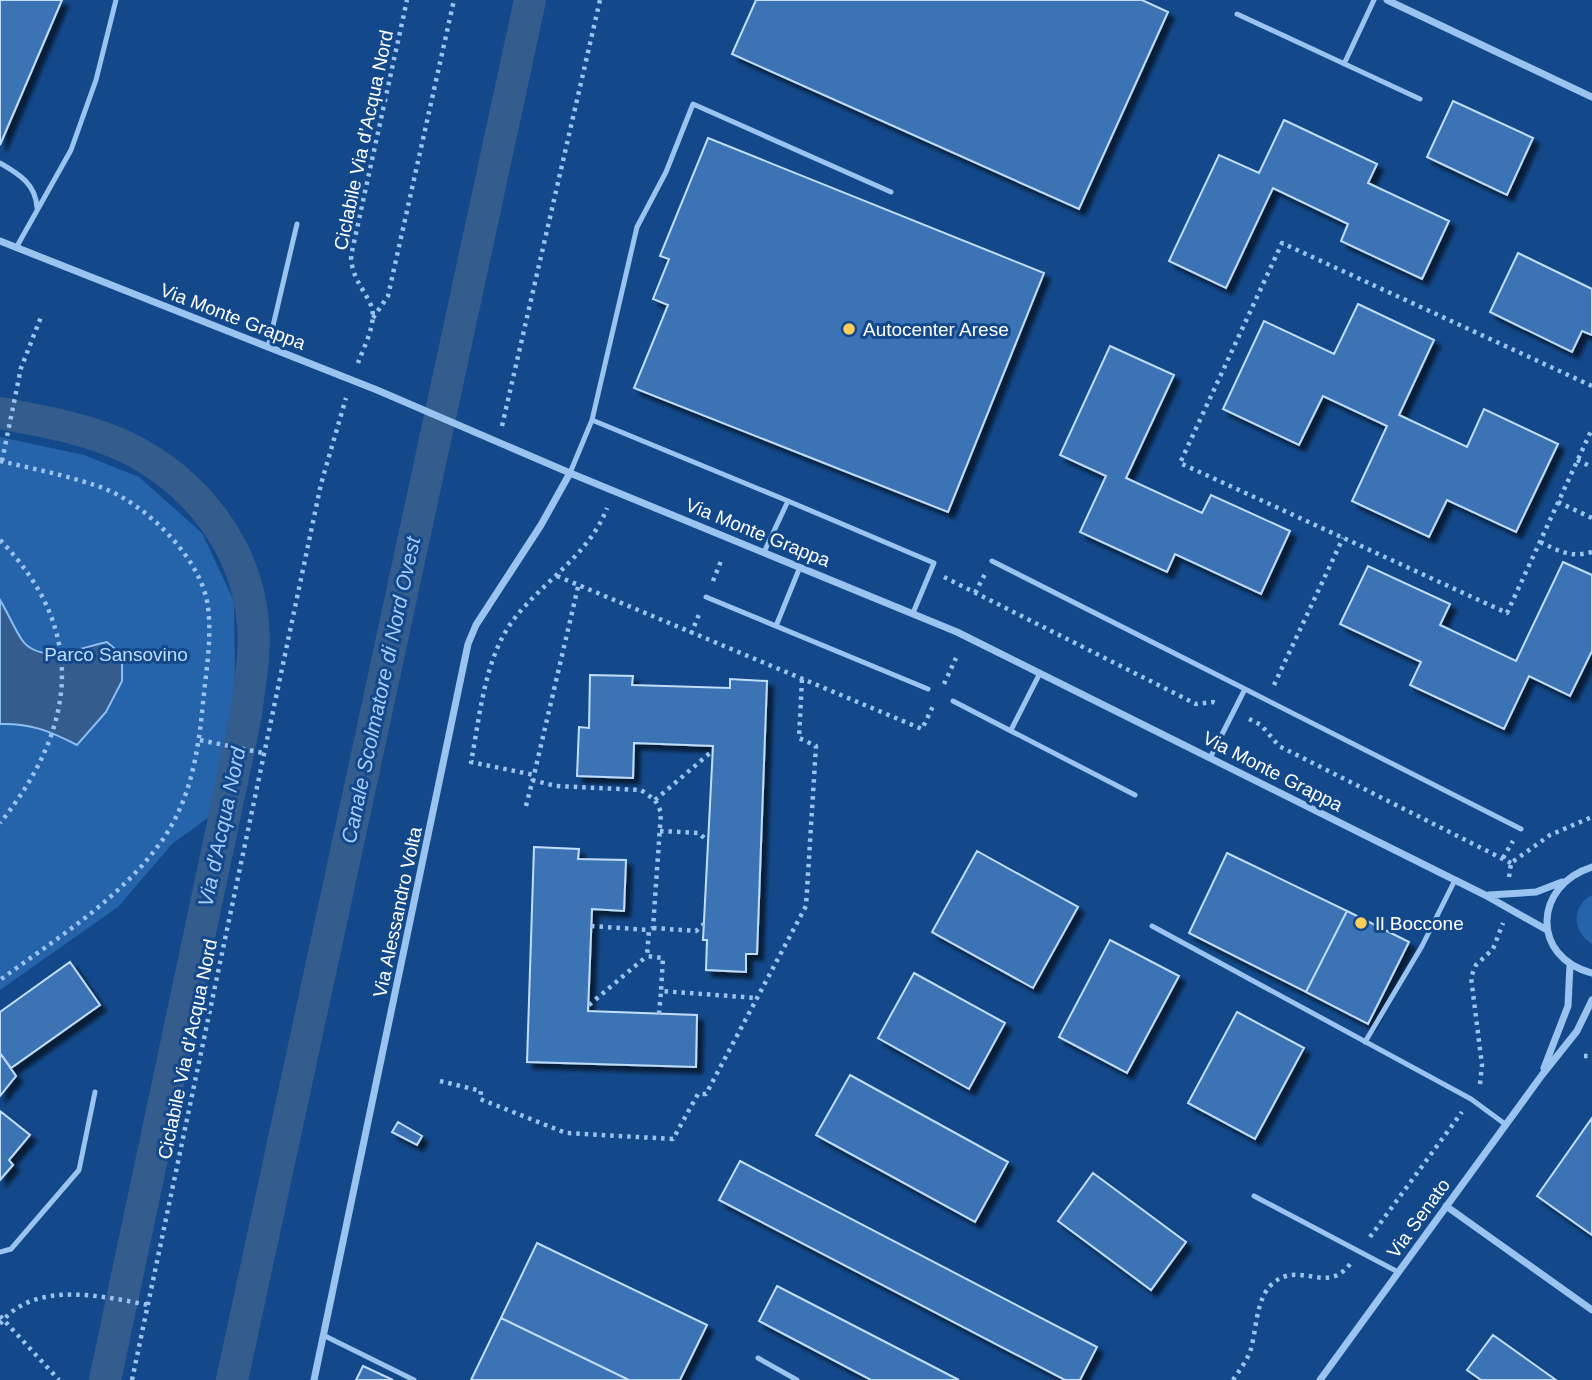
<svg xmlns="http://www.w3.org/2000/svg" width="1592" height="1380" viewBox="0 0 1592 1380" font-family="Arial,sans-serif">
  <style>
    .green { fill: #2563aa }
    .water { fill: #345c8d; stroke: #8cbef4; stroke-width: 2 }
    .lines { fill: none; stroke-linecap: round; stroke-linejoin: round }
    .canal { stroke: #345c8d; stroke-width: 32 }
    .building { fill: #3b73b4; stroke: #c1ddfc; stroke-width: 2; filter: url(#shadow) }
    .path { stroke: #9ac3f0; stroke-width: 4.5; stroke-dasharray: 3.5 5; stroke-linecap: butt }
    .service { stroke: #9ac3f0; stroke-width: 5 }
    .minor { stroke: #9ac3f0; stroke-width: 7 }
    .poi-dot { fill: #ffcd5a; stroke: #13498b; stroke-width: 2.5 }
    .labels { text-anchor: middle; stroke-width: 6; stroke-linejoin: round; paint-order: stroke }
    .street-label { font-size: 19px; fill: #fff; stroke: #13498b }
    .poi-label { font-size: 19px; fill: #fff; stroke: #13498b; text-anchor: start }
    .park-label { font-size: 19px; fill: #c1ddfc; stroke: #13498b }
    .water-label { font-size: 21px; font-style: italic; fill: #a6cdf8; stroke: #13498b }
  </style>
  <defs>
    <filter id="shadow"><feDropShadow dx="6" dy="6" stdDeviation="2" flood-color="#0009"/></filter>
  </defs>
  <rect width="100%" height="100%" fill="#13498b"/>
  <!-- green -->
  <path class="green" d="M0 437 84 455 139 477 202 533 234 601 235 689 209 817 172 844 118 907 0 990Z
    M1592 895V944C1573 932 1570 907 1592 895Z"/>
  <!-- water -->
  <path class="water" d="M0 600C8 613 14 628 22 640 41 666 82 647 107 642L122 655V681L106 712 77 745C50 731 30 723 0 724Z"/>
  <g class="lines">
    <!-- canal -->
    <path class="canal" d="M0 413C42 421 85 428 124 446 195 480 247 546 253 624 256 654 249 686 246 715L105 1380
      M232 1380 530 0"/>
  </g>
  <!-- building -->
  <path class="building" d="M0 0H62L0 145Z
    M756 0H1142L1168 12 1079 209 732 54Z
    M1453 101 1533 138 1507 195 1427 157Z
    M1284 120 1377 164 1368 183 1449 221 1422 279 1341 241 1348 224 1273 188 1226 288 1169 261 1219 155 1259 173Z
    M708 138 1044 273 948 512 634 388 668 305 653 299 669 259 660 256Z
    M1518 253 1592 289V335L1582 331 1572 352 1490 312Z
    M1358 304 1434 340 1399 415 1467 447 1484 409 1558 444 1516 532 1447 500 1429 537 1352 501 1387 426 1323 396 1299 445 1223 409 1264 321 1334 354Z
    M1110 346 1174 375 1126 478 1202 513 1211 495 1290 531 1261 594 1175 554 1167 572 1080 532 1106 476 1060 455Z
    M1563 562 1592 575V651L1570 696 1529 676 1504 729 1410 685 1421 662 1340 624 1368 566 1450 604 1440 625 1516 661Z
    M590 675 633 676 632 685 730 688V679L767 681 757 954H746V972L706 970 707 940H703L713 746 634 743 633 778 577 776 579 727 589 728Z
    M534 847 579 849 578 859 626 860 624 911 592 909 588 1011 697 1015 696 1067 527 1062Z
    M977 851 1078 907 1033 988 932 932Z
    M1227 853 1347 911 1306 992 1189 933Z
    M1347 911 1409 942 1368 1024 1306 992Z
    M1110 940 1179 976 1127 1073 1059 1037Z
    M70 962 100 1005 11 1068 0 1053V1012Z
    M914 973 1005 1023 969 1089 878 1038Z
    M1237 1012 1304 1048 1255 1139 1188 1103Z
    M0 1053 16 1076 0 1096Z
    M850 1075 1008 1162 975 1222 816 1135Z
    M0 1111 30 1135 9 1160 13 1165 0 1180Z
    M1592 1118V1235L1537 1196Z
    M398 1122 422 1136 417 1145 392 1132Z
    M740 1161 1097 1347 1080 1380H1065L719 1200Z
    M1093 1173 1186 1242 1151 1290 1058 1221Z
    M537 1243 707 1325 680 1380H629L501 1318Z
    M777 1286 959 1380H871L759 1321Z
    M501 1318 629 1380H471Z
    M1493 1335 1556 1380H1481L1467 1370Z
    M363 1366 393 1380H356Z"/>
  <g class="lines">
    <!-- path -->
    <path class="path" d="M373 318 388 296 454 0
      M358 363C364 346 379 320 370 303 361 285 352 277 351 256L407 0
      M1592 386 1282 243 1180 463 1507 613 1592 429
      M502 426 600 0
      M1577 460 1592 467
      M0 461C34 469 70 476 103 488 147 505 202 559 208 607 212 639 206 671 203 703 198 753 191 800 161 842 119 900 57 938 0 980
      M2 461 21 368 41 317
      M1558 502 1592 518
      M0 540C89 631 76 729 0 823
      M1540 542C1559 551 1571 558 1592 552
      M557 576 922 729 934 704
      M944 577 1196 704 1213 702 1219 705
      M713 581 721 561
      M578 587 534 775 471 762C480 716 484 662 511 623 540 583 589 556 607 508
      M975 593 985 574
      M691 634 700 612
      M944 684 956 658
      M1274 685 1343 538
      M1249 719 1261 725 1279 746 1511 863
      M200 740 263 753
      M532 780 556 786 641 790 655 800 661 812 653 928 649 930 647 956 663 958 661 991 757 998
      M655 800 710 753
      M526 806 533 779
      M660 831 699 833 707 841
      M1503 858 1513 841
      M1509 877 1511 863 1550 835 1592 817
      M591 926 649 930
      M653 928 696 931 704 924
      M589 1005 647 956
      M659 1014 661 991
      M1584 1056H1592
      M440 1081 481 1091 480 1099 566 1133 673 1139 698 1094H706L806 906 816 746 799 738 802 679
      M1480 1084 1482 1065 1471 977 1476 965 1493 949 1503 923
      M1370 1237 1462 1112
      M0 1316 59 1380
      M0 1324C33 1280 103 1296 148 1305
      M132 1380 321 484 346 398
      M1233 1380C1239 1371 1246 1362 1250 1352 1257 1331 1255 1300 1272 1284 1300 1259 1326 1296 1350 1264"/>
    <!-- service -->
    <path class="service" d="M1237 14 1420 99
      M1344 64 1374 0
      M0 163C19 174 36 184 37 208
      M16 248 71 150 96 80 116 0
      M268 347 297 224
      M592 420 637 227 666 172 693 104 891 192
      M570 473 592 420 788 501
      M764 552 788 501 934 563 913 613
      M992 561 1245 689
      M706 597 928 689
      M776 626 800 567
      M953 701 1135 795
      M1011 730 1040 673
      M1210 758 1245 689 1521 829
      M1152 926 1471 1099 1505 1124
      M1365 1042 1422 946 1455 880
      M1254 1196 1398 1272
      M0 1252 11 1249 79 1170 95 1092
      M323 1335 414 1380
      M758 1358 797 1380"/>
    <!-- minor -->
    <path class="minor" d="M1387 0 1592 97
      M0 241 377 390 570 473 957 632 1485 895 1547 930
      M1592 867C1534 885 1530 957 1592 973
      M1489 895 1536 892 1562 882
      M1544 1068 1568 1006 1570 964
      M1446 1206 1592 1310
      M314 1380 468 644 476 625 541 525 570 473
      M1320 1380 1542 1075 1577 1031 1592 1000"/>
  </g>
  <!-- markers -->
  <g class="poi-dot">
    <circle cx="849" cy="329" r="7"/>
    <circle cx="1361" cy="923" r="7"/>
  </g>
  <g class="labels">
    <!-- street labels -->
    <g class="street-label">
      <text transform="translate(363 140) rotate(-78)" y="7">Ciclabile Via d’Acqua Nord</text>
      <text transform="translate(233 316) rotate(21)" y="7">Via Monte Grappa</text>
      <text transform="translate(758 532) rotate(22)" y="7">Via Monte Grappa</text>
      <text transform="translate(1273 771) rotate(27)" y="7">Via Monte Grappa</text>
      <text transform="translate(397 912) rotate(-78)" y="7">Via Alessandro Volta</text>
      <text transform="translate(187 1049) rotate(-78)" y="7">Ciclabile Via d’Acqua Nord</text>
      <text transform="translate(1418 1218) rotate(-54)" y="7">Via Senato</text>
    </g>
    <!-- poi labels -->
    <g class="poi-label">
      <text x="863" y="336">Autocenter Arese</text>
      <text x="1375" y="930">Il Boccone</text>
    </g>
    <!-- park labels -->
    <g class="park-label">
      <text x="116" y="661">Parco Sansovino</text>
    </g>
    <!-- water labels -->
    <g class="water-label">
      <text transform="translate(381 690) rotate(-78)" y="7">Canale Scolmatore di Nord Ovest</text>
      <text transform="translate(222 827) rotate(-78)" y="7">Via d'Acqua Nord</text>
    </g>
  </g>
</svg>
